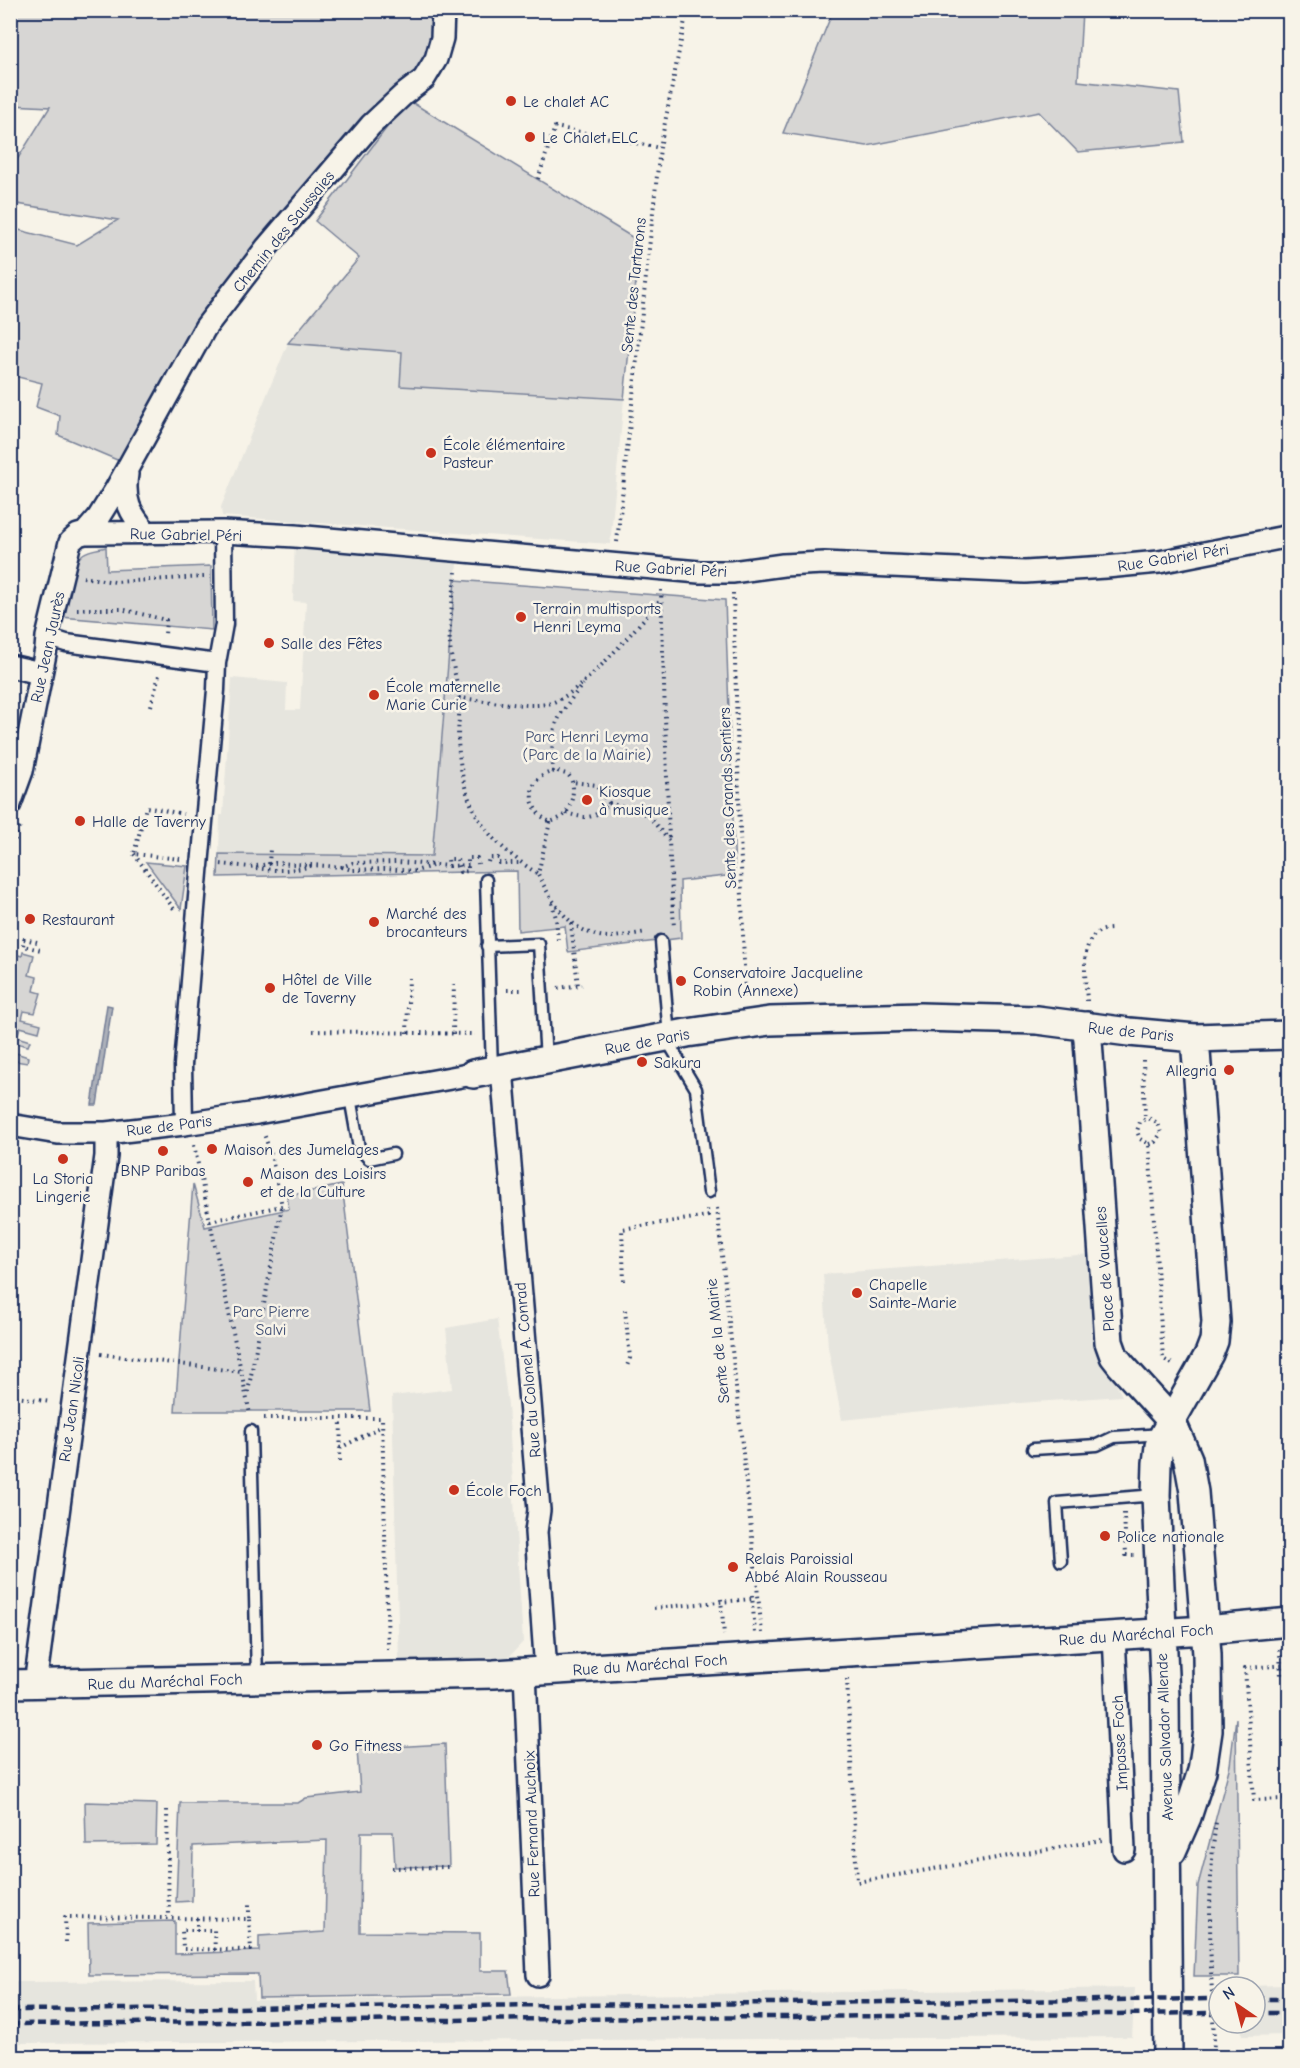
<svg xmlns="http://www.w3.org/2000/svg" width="1300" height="2068" viewBox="0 0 1300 2068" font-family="'Comic Neue',sans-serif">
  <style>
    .built { fill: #e6e5de }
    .green { fill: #d7d6d4; stroke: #798299; stroke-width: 1.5 }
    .water { fill: #acb0b9; stroke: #727c95; stroke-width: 1.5 }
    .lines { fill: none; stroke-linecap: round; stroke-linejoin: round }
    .service-casing { stroke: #1b2f5e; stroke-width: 15 }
    .pedestrian-casing { stroke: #1b2f5e; stroke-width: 21 }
    .minor-casing { stroke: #1b2f5e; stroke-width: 26 }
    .tertiary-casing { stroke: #1b2f5e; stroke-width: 32 }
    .path { stroke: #1b2f5e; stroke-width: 4; stroke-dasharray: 1.5 4.5; stroke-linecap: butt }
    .service { stroke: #f7f3e8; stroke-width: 10 }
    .pedestrian { stroke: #f7f3e8; stroke-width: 16 }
    .minor { stroke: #f7f3e8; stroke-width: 21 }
    .tertiary { stroke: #f7f3e8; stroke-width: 27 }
    .rail { stroke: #1b2f5e; stroke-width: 4.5; stroke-dasharray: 9 4.5; stroke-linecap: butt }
    .poi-dot { fill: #c8321e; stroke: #f7f3e8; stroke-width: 2 }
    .labels { text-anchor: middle; stroke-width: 5; stroke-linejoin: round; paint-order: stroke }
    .poi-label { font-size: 16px; fill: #1b2f5e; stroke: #f7f3e8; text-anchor: start }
    .street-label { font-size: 16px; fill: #1b2f5e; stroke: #f7f3e8 }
    .park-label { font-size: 16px; fill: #415076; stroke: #f7f3e8 }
  </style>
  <rect width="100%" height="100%" fill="#f7f3e8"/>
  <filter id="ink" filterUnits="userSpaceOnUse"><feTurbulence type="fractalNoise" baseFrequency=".0167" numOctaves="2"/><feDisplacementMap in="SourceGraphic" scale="12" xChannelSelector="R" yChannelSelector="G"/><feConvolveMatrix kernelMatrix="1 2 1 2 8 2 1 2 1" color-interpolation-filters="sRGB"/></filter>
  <g filter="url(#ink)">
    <!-- built -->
    <path class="built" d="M288 343 402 352 401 386 624 399 610 544 222 516 221 507Z
      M295 536 458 551 432 856H282L219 854 220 815H223L232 678 287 683 286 710H300L306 602 293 601Z
      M1092 1254 1103 1357 1122 1396 991 1405 842 1420 828 1347 823 1274Z
      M497 1319 508 1405 523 1642 509 1657 399 1661 392 1396 452 1389 446 1328Z
      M253 1981 254 2000 1135 1988 1132 2037 11 2043V1982Z
      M1289 1985V2035L1242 2036 1241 2023H1255V1987L1239 1986Z"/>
    <!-- green -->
    <path class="green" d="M11 11H443L436 59 267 247 129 465 58 435 60 416 36 407 42 383 10 375 11 228 77 245 118 220 11 203 10 171 50 107 11 105Z
      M1082 11 1078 81 1179 92 1184 142 1078 152 1039 112 867 146 783 133 833 11Z
      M408 100 640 242 624 399 400 386 402 352 288 343 359 258 315 221Z
      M106 547 107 570 211 566 212 630 61 617C65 600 69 565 83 554 90 549 99 549 106 547Z
      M455 580 725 600 735 875 680 881 681 938 568 952 565 926 518 931 517 871 218 877 219 854 432 856Z
      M146 862 187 866 181 909Z
      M23 952 34 955 29 975 37 977 34 991 41 993 35 1013 24 1011 22 1019 41 1024 39 1032 20 1027 17 1037 30 1041 28 1046 16 1043 13 1052 28 1057 27 1063 10 1060 11 953 22 956Z
      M193 1184 205 1227 289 1209 287 1196 342 1185 370 1411H175Z
      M1236 1718 1239 1976H1194L1198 1885 1230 1765Z
      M445 1744 449 1866 395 1867 393 1832H361L360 1932 480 1933V1971H508L511 1994 259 1998 258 1974 89 1975 88 1923 175 1921V1954L259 1951V1936L325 1932 327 1840 193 1846 192 1901 176 1902 180 1803H298L306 1798 360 1792 357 1749Z
      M85 1802 157 1804 156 1844 86 1845Z"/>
    <!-- water -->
    <path class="water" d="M107 1005 112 1006 97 1105H92Z"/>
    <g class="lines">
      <!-- service casing -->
      <g class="service-casing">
        <path id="service" d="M486 880 492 1070
          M661 941 669 1037 671 1047 696 1089 709 1192
          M487 946 539 944 546 1060
          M350 1097 359 1148 369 1159 393 1154
          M251 1431 257 1679
          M1033 1449 1097 1445 1114 1437 1164 1434
          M1061 1561 1057 1503 1156 1495"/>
      </g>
      <!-- pedestrian casing -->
      <g class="pedestrian-casing">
        <path id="pedestrian" d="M47 637 66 643 217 663
          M200 866 216 690 217 663 224 624 223 532
          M184 1124 183 1065 200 861"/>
      </g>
      <!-- minor casing -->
      <g class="minor-casing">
        <path id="minor" d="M127 474C123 501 130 513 147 533
          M85 533 98 518 116 489 205 328 267 247 371 125 403 95 424 79 436 59 442 38 443 10
          M10 666 40 673
          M10 804 22 771 46 649 47 637 70 542 78 535 85 533 223 532 295 536 699 572H732L783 565 824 563 1025 572 1106 567 1159 562 1290 536
          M502 1069 539 1510 536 1532 546 1671
          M10 1125 58 1133H106L184 1124 257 1113 473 1074
          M1114 1635 1124 1850
          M525 1672 538 1975
          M35 1685 106 1156V1133"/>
      </g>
      <!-- tertiary casing -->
      <g class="tertiary-casing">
        <path id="tertiary" d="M1087 1026 1109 1342 1114 1356 1121 1365 1171 1420 1188 1459 1194 1492 1207 1654 1208 1731 1202 1771 1187 1817 1172 1851
          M473 1074 687 1033 770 1021 920 1017 1037 1020 1129 1032 1195 1038 1290 1035
          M10 1684 494 1674 1205 1630 1290 1622
          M1168 2058 1165 1697 1156 1495 1157 1463 1159 1446 1164 1434 1209 1354 1214 1341 1216 1322 1195 1038"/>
      </g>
      <!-- path -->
      <path class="path" d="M10 36 16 10
        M538 179 555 127 660 148
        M617 542 660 148 687 10
        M456 572C454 594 448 624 450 645 451 663 458 681 459 699 460 713 458 726 458 740 462 808 483 838 538 874
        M83 577 115 582 204 577
        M661 590 669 841
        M733 593 745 1000
        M77 609H121L166 620 165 635
        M459 698C482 700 531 709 551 703 583 693 635 628 659 602
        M151 706 159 675
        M558 771C559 772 566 774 567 774 578 782 572 808 564 815 560 819 555 820 550 822 524 809 525 774 558 771Z
        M553 772C550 726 555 719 583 684
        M609 803 648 815 669 841 674 928
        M566 813C587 819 593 820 609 803L596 785 573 782
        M550 822 538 874C553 905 574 938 613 937 624 936 635 934 646 932
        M10 851 21 824
        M134 854 174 909
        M180 859 134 854 146 807 183 814
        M488 862 489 858H498L499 863H520
        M221 864 250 867 275 863 295 864 342 867 353 863 398 862 449 866 448 859H457L460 872 468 871V858H477L478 864
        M269 864 270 849
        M449 866 469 865
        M342 867 352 870 384 869 416 871 432 866
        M256 868C275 871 293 871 311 866
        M552 903 556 918 558 940
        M571 923 578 986
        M37 942 24 939 23 946 41 950
        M558 988 582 985
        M507 990H524
        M1087 1001C1086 978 1076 930 1111 929
        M313 1031 475 1034
        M407 1033 409 978
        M453 1034 454 981
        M1143 1060 1145 1119
        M1149 1144 1155 1142 1161 1133 1158 1123 1148 1118 1140 1122 1137 1131 1140 1139 1149 1144 1163 1359 1174 1365
        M194 1145 250 1414
        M717 1208 762 1633
        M210 1221 282 1206 271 1154 264 1134
        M624 1281 622 1229 708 1216 707 1209
        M625 1310 630 1358 627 1366
        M101 1354 242 1372
        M248 1392 282 1206
        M10 1396 51 1402
        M264 1418H382L388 1649
        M340 1448 382 1426
        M340 1461 341 1419
        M1124 1513 1126 1555H1134
        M752 1595 755 1633
        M721 1599 724 1635
        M654 1608 752 1599
        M1280 1649 1281 1678
        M847 1679 857 1882 1102 1840
        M1286 1807 1288 1799 1254 1800 1245 1668 1290 1665
        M167 1810 169 1918
        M392 1868 448 1867
        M197 1918V1931
        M66 1942 65 1917 249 1919V1900
        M215 1950 214 1930H182L183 1949 251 1950 249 1919
        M1213 2058 1214 2040C1211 1967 1206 1894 1216 1822"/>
      <!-- service -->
      <use href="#service" class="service"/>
      <!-- pedestrian -->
      <use href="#pedestrian" class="pedestrian"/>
      <!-- minor -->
      <use href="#minor" class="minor"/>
      <!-- tertiary -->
      <use href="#tertiary" class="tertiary"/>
      <!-- rail -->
      <path class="rail" d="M1255 1999H1290
        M10 2010 1219 1999
        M1255 2013H1290
        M10 2024 1219 2013"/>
    </g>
  </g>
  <!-- markers -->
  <g class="poi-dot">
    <circle cx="511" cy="101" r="6"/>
    <circle cx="530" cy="137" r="6"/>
    <circle cx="431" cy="453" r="6"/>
    <circle cx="521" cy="617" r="6"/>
    <circle cx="269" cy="643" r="6"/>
    <circle cx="374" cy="695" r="6"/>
    <circle cx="587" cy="800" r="6"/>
    <circle cx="80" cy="821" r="6"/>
    <circle cx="30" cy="919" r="6"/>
    <circle cx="374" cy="922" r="6"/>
    <circle cx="681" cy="981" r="6"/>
    <circle cx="270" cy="988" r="6"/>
    <circle cx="642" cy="1062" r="6"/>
    <circle cx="1229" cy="1070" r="6"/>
    <circle cx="212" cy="1149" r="6"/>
    <circle cx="163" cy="1151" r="6"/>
    <circle cx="63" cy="1159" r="6"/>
    <circle cx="248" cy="1182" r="6"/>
    <circle cx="857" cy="1293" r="6"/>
    <circle cx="454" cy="1490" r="6"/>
    <circle cx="1105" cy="1536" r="6"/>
    <circle cx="733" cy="1567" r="6"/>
    <circle cx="317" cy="1745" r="6"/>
  </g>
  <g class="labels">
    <!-- poi labels -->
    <g class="poi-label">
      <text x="523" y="107">Le chalet AC</text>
      <text x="542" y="143">Le Chalet ELC</text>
      <text x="443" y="450">École élémentaire<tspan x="443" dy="18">Pasteur</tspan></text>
      <text x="533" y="614">Terrain multisports<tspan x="533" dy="18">Henri Leyma</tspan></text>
      <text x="281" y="649">Salle des Fêtes</text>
      <text x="386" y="692">École maternelle<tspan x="386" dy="18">Marie Curie</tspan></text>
      <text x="599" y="797">Kiosque<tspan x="599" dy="18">à musique</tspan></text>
      <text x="92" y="827">Halle de Taverny</text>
      <text x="386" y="919">Marché des<tspan x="386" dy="18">brocanteurs</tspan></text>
      <text x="42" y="925">Restaurant</text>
      <text x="693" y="978">Conservatoire Jacqueline<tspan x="693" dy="18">Robin (Annexe)</tspan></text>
      <text x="282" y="985">Hôtel de Ville<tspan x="282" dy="18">de Taverny</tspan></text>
      <text x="654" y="1068">Sakura</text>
      <text x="1217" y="1076" text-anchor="end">Allegria</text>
      <text x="224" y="1155">Maison des Jumelages</text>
      <text x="163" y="1176" text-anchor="middle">BNP Paribas</text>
      <text x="260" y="1179">Maison des Loisirs<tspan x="260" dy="18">et de la Culture</tspan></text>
      <text x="63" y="1184" text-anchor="middle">La Storia<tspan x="63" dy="18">Lingerie</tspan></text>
      <text x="869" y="1290">Chapelle<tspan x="869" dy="18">Sainte-Marie</tspan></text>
      <text x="466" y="1496">École Foch</text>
      <text x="1117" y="1542">Police nationale</text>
      <text x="745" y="1564">Relais Paroissial<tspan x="745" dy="18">Abbé Alain Rousseau</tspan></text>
      <text x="329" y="1751">Go Fitness</text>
    </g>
    <!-- street labels -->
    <g class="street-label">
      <text transform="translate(283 231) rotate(-51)" y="6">Chemin des Saussaies</text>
      <text transform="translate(633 285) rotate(-84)" y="6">Sente des Tartarons</text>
      <text transform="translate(186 534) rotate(1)" y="6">Rue Gabriel Péri</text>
      <text transform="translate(1173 557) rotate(-9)" y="6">Rue Gabriel Péri</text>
      <text transform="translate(671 568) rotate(3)" y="6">Rue Gabriel Péri</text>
      <text transform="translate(47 647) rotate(-78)" y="6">Rue Jean Jaurès</text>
      <text transform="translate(727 798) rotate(-92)" y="6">Sente des Grands Sentiers</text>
      <text transform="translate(1131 1031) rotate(6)" y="6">Rue de Paris</text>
      <text transform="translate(647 1041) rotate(-11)" y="6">Rue de Paris</text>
      <text transform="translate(169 1125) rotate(-7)" y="6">Rue de Paris</text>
      <text transform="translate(1104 1269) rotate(-94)" y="6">Place de Vaucelles</text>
      <text transform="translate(717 1341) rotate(-96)" y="6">Sente de la Mairie</text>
      <text transform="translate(527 1370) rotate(-95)" y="6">Rue du Colonel A. Conrad</text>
      <text transform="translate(71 1409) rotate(-82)" y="6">Rue Jean Nicoli</text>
      <text transform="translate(1136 1634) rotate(-4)" y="6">Rue du Maréchal Foch</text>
      <text transform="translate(650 1664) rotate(-4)" y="6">Rue du Maréchal Foch</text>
      <text transform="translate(165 1681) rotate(-2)" y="6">Rue du Maréchal Foch</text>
      <text transform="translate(1164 1737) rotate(-92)" y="6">Avenue Salvador Allende</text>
      <text transform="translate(1119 1743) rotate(-93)" y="6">Impasse Foch</text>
      <text transform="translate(531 1824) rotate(-92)" y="6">Rue Fernand Auchoix</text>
    </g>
    <!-- park labels -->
    <g class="park-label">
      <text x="587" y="742">Parc Henri Leyma<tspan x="587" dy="18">(Parc de la Mairie)</tspan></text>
      <text x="271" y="1317">Parc Pierre<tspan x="271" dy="18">Salvi</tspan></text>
    </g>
  </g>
  <!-- margin -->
  <rect width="1300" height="2068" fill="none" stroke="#f7f3e8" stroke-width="36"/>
  <rect x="18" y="18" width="1264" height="2032" fill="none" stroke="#1b2f5e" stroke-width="2" filter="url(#ink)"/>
  <!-- north arrow -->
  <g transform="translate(1237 2005) rotate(325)"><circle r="28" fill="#f7f3e8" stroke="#9fa5b1" stroke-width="1.5"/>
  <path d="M0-4.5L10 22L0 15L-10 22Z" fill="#c8321e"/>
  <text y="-9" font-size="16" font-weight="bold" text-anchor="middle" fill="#1b2f5e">N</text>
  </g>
</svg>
